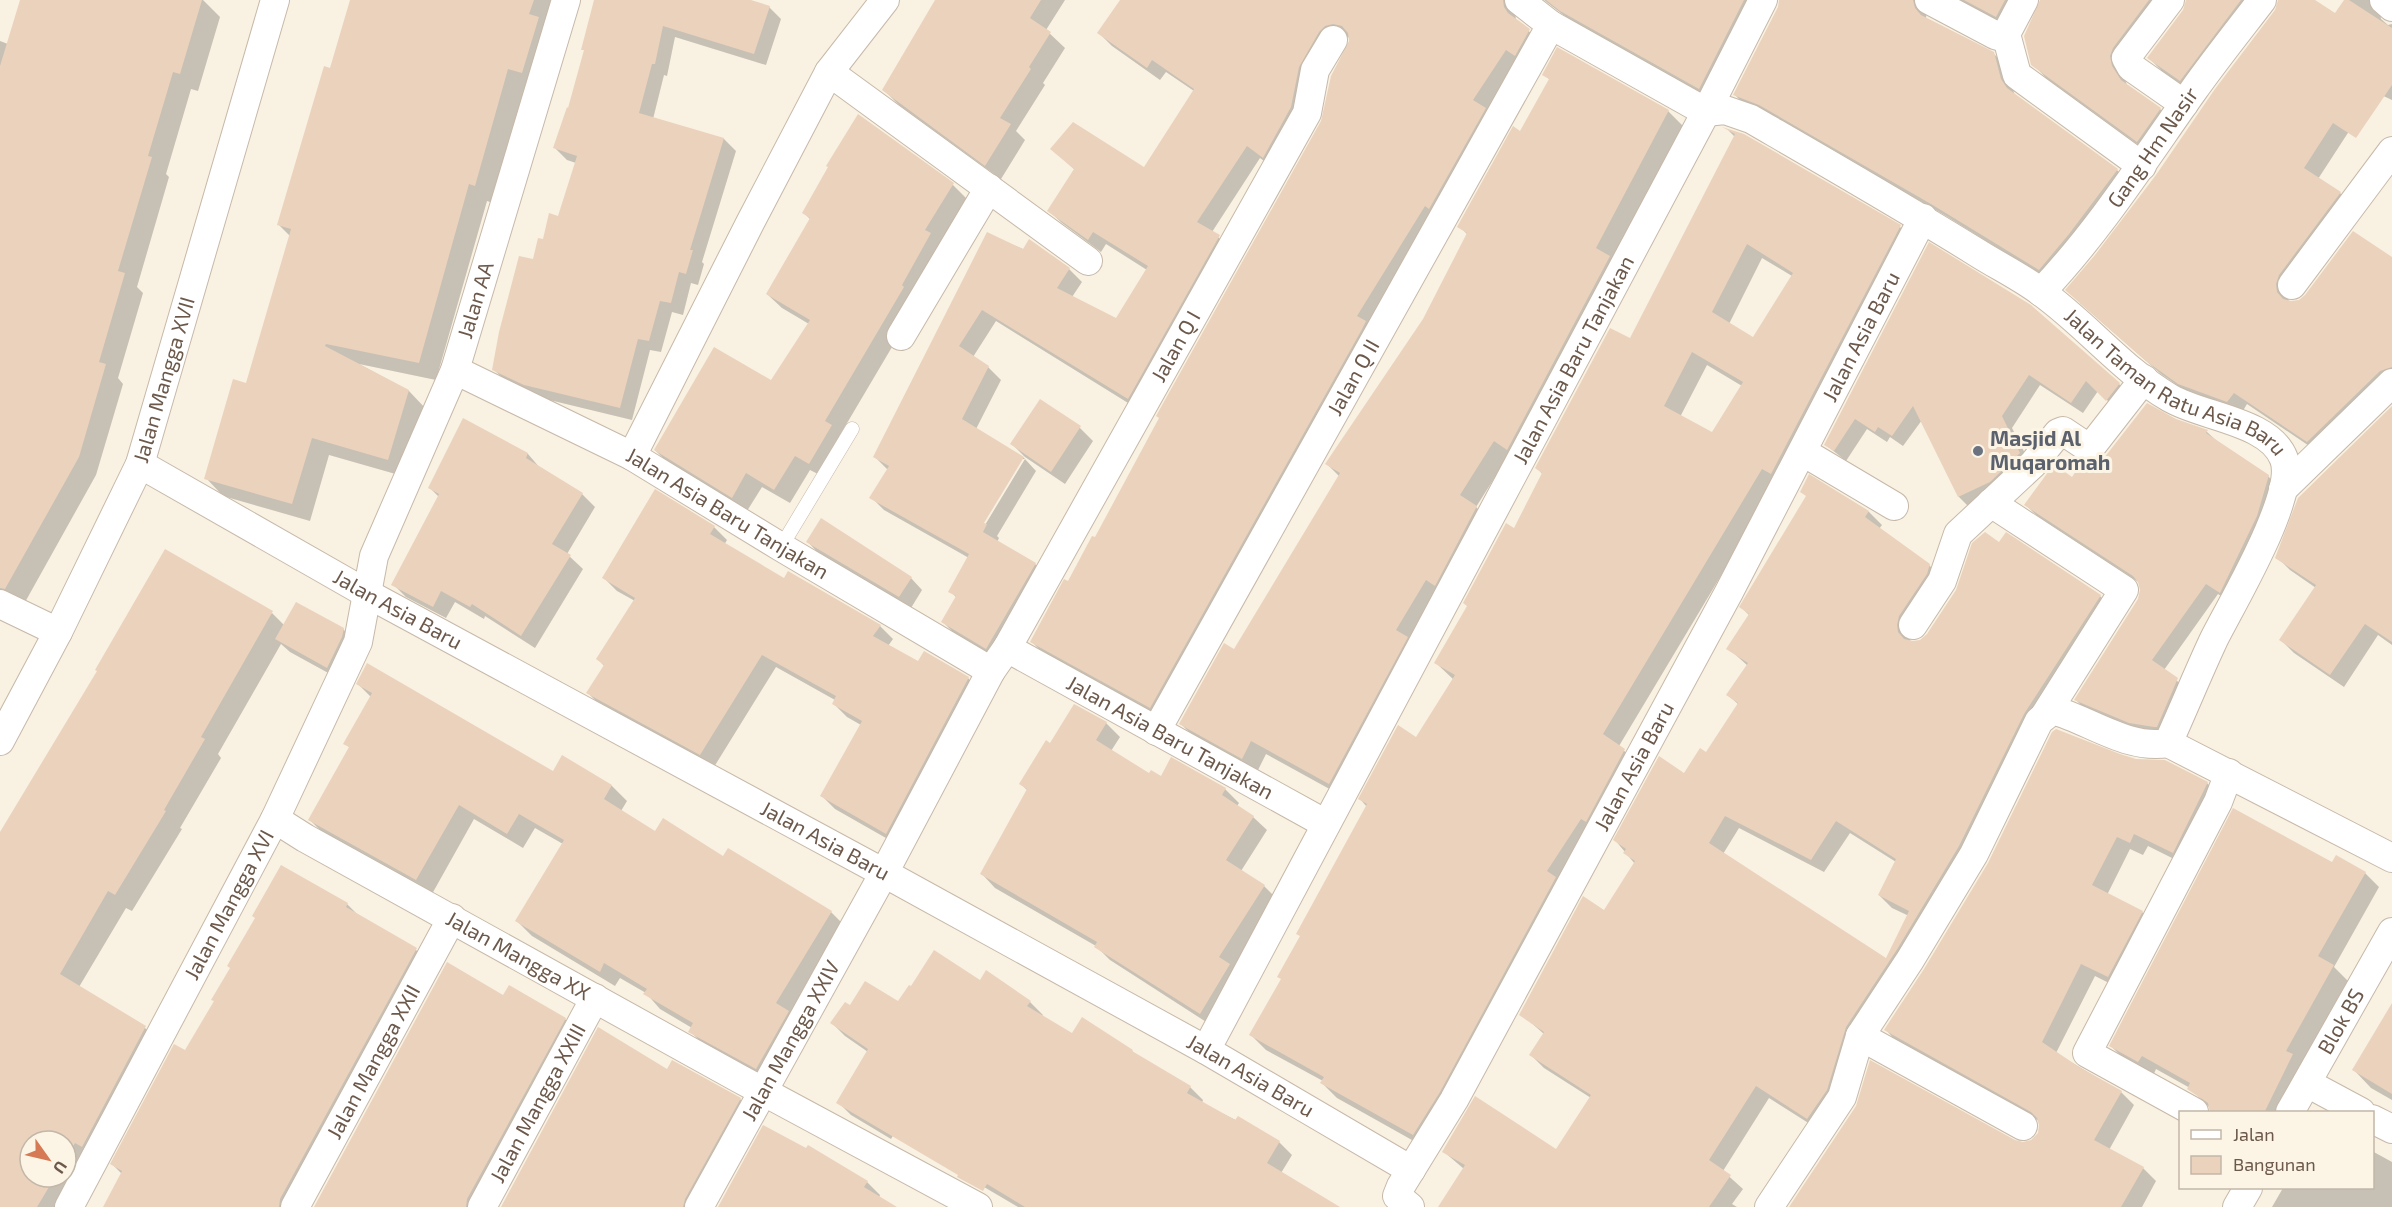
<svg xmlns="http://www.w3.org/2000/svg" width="2392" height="1207" viewBox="0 0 2392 1207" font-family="'Exo 2',sans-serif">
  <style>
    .shadow { fill: #0003; fill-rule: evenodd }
    .building { fill: #ebd2bc; fill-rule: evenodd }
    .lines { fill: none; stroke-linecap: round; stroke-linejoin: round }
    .service-casing { stroke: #c7b9aa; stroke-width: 15 }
    .minor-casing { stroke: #c7b9aa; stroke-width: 30 }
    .service { stroke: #fff; stroke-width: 14 }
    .minor { stroke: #fff; stroke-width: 28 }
    .worship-dot { fill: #6b7280; stroke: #fcf5e6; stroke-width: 2 }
    .labels { text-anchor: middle; stroke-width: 6; stroke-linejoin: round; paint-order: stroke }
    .street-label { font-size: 21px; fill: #6c594b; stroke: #fcf5e6 }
    .worship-label { font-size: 21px; font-weight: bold; fill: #5b616d; stroke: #fcf5e6; text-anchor: start }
  </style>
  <rect width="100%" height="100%" fill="#f9f1e1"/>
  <!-- shadow -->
  <path class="shadow" d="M21 0H203L220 17 198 91 191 89 166 174 169 177 137 287 143 293 118 378 123 384 96 475 24 604 0 591V41L8 44Z
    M352 0H556L493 203 487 201 436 380 359 364 409 391 426 409 406 477 329 455 310 521 223 496 206 478 247 385 291 237 279 225 331 70Z
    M595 0H746L769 7 781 19 766 65 675 37 667 76 664 75 653 119 724 139 736 151 702 262 704 264 698 285 691 283 683 315 672 312 661 352 650 350 632 420 537 397 506 381 493 369 534 261 559 217 576 163 567 160 555 148 569 110 585 51 583 49Z
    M937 0H1065L1046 30 1065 48 1043 83 1045 85 1016 131 1025 140 1001 179 899 105 884 90Z
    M1143 0H1522L1515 11 1516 20 1542 43 1163 720 1044 654 1031 641 1096 539 1323 122 1351 41 1350 37 1337 39 1276 170 1260 158 1212 232 1232 249 1141 411 996 321 973 357 988 367 1001 380 976 429 1024 458 1036 471 997 536 999 538 997 542 1035 564 1048 577 1000 661 956 635 943 622 957 598 950 591 969 558 884 510 871 497 888 470 875 457 988 234 1069 269 1082 282 1072 297 1117 320 1147 270 1106 244 1101 252 1062 223 1049 211 1075 170 1052 149 1145 169 1194 91 1166 72 1160 80 1112 46 1099 33ZM1021 459H1025L982 530 979 528Z
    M1544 0H1766L1712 101 1575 24Z
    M1781 0H1932L1927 5 1926 19 1993 53 2006 66 2015 96 2117 170 2130 183 2052 282 1946 216 1774 117 1748 108 1735 95 1779 7Z
    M1955 0H2027L2010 29Z
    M2042 0H2173L2122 71 2127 85 2160 109 2173 122 2151 154 2046 78 2033 64Z
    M2188 0H2266L2193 93 2162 71 2149 58 2185 10Z
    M2279 0H2312L2336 15 2346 0H2387L2380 10 2381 19 2388 25 2392 24V65L2318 179 2340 193 2353 206 2288 297 2289 302 2300 301 2392 259V385L2321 454 2247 404 2241 414 2193 396 2161 374 2080 303 2116 231 2276 11Z
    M2392 71V100L2377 93Z
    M1544 74 1668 111 1683 126 1509 455 1476 507 1491 522 1344 797 1266 754 1257 772 1195 738 1181 724 1234 651 1340 477 1327 464 1424 320 1468 235 1459 226 1521 133 1550 80Z
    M1728 130 1743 135 1900 227 1914 241 1777 482 1619 746 1639 765 1428 1149 1337 1098 1322 1083 1323 1081 1266 1050 1251 1035 1282 980 1301 936 1367 807 1360 799 1417 739 1454 680 1436 663 1514 530 1543 475 1537 468 1631 340 1735 137ZM1762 258 1792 276 1754 339 1729 324ZM1707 365 1742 386 1713 434 1680 417Z
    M953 185 968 200 918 303 840 435 824 477 810 470 790 503 762 487 747 511 670 465 655 450 771 382 809 324 782 308 767 294 811 220 804 213Z
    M1929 245 2119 384 2130 395 2118 411 2098 391 2083 413 2040 385 2012 428 2031 465 1970 508 1959 497 1922 420 1903 446 1890 437 1887 442 1867 429 1846 461 1826 445Z
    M1040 401 1080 428 1093 441 1065 484 1025 457 1012 444Z
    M2392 408V645L2378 635 2344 687 2294 653 2281 640 2316 588 2290 570 2277 557Z
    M464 420 528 454 540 468 582 494 595 507 567 554 583 569 535 648 485 616 484 619 455 602 446 618 406 597 393 584 439 497 430 488Z
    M2176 421 2207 432 2219 443 2268 476 2279 488 2231 603 2218 594 2164 670 2189 691 2169 737 2142 734 2087 711 2076 700 2139 599 2142 590 2140 583 2037 516 2026 505 2073 479 2092 465Z
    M1809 477 1869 512 1882 525 1879 529 1929 565 1942 579 1912 630 1910 642 1921 641 1928 635 2006 534 2100 596 2113 609 1821 1131 1769 1098 1723 1171 1743 1189 1732 1204 1737 1207H1439L1464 1169 1443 1151H1557L1591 1098 1544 1068 1531 1055 1544 1034 1521 1014 1604 912 1635 864 1615 840 1706 754 1739 705 1728 695 1748 666 1728 648 1750 616 1741 607 1807 497ZM1739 828 1824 872 1850 833 1896 862 1879 895 1892 908 1909 916 1886 960 1723 854Z
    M714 527 727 540 724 545 785 580 880 626 893 639 888 646 919 663 968 678 981 692 900 846 835 809 822 796 861 725 847 717 833 703 835 700 776 667 714 767 601 706 588 693 605 667 598 659 635 601 617 591 604 578Z
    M808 542 911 578 922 590 911 608 819 554Z
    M272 613 284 625 343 629 356 643 341 680 290 652 281 644 218 754 221 758 180 828 182 829 132 911 126 908 79 987 145 1028 162 1045 64 1207H0V838ZM30 1141H66V1177H30Z
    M358 684 553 773 563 757 612 786 627 801 621 811 656 833 724 858 831 912 846 927 772 1083 705 1046 690 1031 692 1028 660 1009 646 993 620 978 615 986 532 936 517 921 563 844 535 828 523 848 474 819 432 894 325 835 310 820 350 748 345 743 371 697Z
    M1106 723 1120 737 1111 751 1150 775 1225 789 1239 803 1237 806 1253 817 1267 830 1241 871 1264 886 1278 900 1214 1027 1110 960 1096 946 995 888 982 874 1028 791 1021 784 1050 745Z
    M2119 756 2207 783 2220 796 2186 865 2148 846 2143 855 2130 849 2107 895 2142 912 2155 925 2121 989 2095 976 2056 1053 2121 1092 2134 1105 2109 1150 2143 1168 2156 1181 2142 1207H1791L2014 1142 2024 1144 2033 1141 2039 1134 2041 1125 2039 1121 1898 1043 1886 1030Z
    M2333 865 2365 873 2379 887 2334 967 2348 981 2301 1065 2286 1112H2211L2210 1108 2190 1088 2156 1069 2153 1076 2125 1060 2111 1046Z
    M347 904 361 918 416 950 433 967 303 1207H105L122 1174 112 1164 185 1052Z
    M980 982 1030 1002 1043 1015 1041 1017 1072 1035 1132 1051 1138 1057 1190 1087 1203 1100 1202 1103 1279 1142 1292 1155 1281 1173 1337 1207H1018L894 1134 891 1139 851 1115 838 1102 868 1052 845 1036 832 1023 850 1007 898 1004Z
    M504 997 565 1019 582 1036 490 1207H315Z
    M2392 1006V1100L2371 1088 2354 1070Z
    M667 1071 740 1099 757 1116 707 1207H502Z
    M808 1147 867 1182 880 1195 879 1198 894 1207H720Z
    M2372 1151 2392 1162V1207H2272L2283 1188H2372Z"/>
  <!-- building -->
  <path class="building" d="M20 0H202L180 74 173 72 148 156 152 157 118 271 125 273 99 362 106 364 79 457 5 589 0 588V66Z
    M350 0H534L529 14 539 17 522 73 508 69 475 186 469 184 419 363 326 344 325 346 409 390 388 460 312 438 292 504 204 479 233 379 246 383 291 229 277 225 324 66 330 68Z
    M594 0H751L770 6 754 54 663 26 655 64H652L639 113 724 138 690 250H693L686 274 679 272 671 303 660 301 649 341 638 339 620 408 524 385 492 370 499 332 519 256 533 259 538 238 543 239 549 213 558 216 577 156 553 148 567 107 568 108 584 50H581Z
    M935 0H1041L1030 18 1051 32 1029 67 1031 69 1000 118 1011 124 985 166 882 90Z
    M1120 0H1503L1504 7 1508 13 1530 29 1515 56 1506 50 1473 100 1486 108 1429 209 1425 206 1357 316 1366 321 1361 331 1150 708 1030 642 1064 579 1068 581 1092 536 1095 537 1159 418 1156 416 1321 121 1331 76 1349 41 1348 33 1342 26 1333 24 1325 26 1319 32 1299 67 1291 107 1263 158 1247 146 1197 222 1220 235 1128 399 982 310 959 346 989 366 962 419 1024 457 984 523 987 524 983 532 1036 563 986 649 941 622 956 596 948 592 969 554 869 498 889 466 873 457 987 232 1023 249 1029 239 1070 268 1057 288 1116 318 1148 266 1093 232 1088 240 1047 211 1074 169 1050 149 1073 122 1144 167 1194 89 1152 60 1147 68 1097 33Z
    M1546 0H1744L1699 89 1560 11Z
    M1779 0H1913L1915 8 1921 15 1994 52 2001 79 2007 88 2118 169 2069 234 2039 270 1931 204 1759 105 1733 95 1778 7Z
    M1964 0H2005L1996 17Z
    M2040 0H2149L2113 48 2110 56 2112 66 2121 80 2161 108 2137 142 2031 65 2024 36Z
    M2186 0H2241L2180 81 2147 58 2183 10Z
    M2278 0H2315L2335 13 2344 0H2349L2392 28V85L2356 138 2333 123 2304 168 2341 192 2279 275 2276 284 2277 292 2283 299 2291 301 2299 300 2305 295 2353 231 2392 257V367L2380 371 2307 442 2234 393 2227 402 2178 384 2146 361 2065 290 2095 255 2156 175 2215 89 2275 10Z
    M1557 47 1669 110 1596 248 1610 256 1507 450 1494 441 1460 495 1477 506 1435 586 1426 580 1396 630 1408 637 1329 784 1251 741 1242 759 1179 724 1224 643 1234 649 1340 473 1325 464 1423 319 1467 233 1457 227 1513 126 1520 131 1549 79 1542 75Z
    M858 114 954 183 925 230 931 233 902 285 904 287 825 421 832 425 809 464 795 456 774 490 746 473 732 498 654 450 714 347 771 380 810 320 766 294 810 218 802 213 828 167 826 166Z
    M1722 127 1744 134 1901 225 1771 474 1762 469 1603 734 1625 749 1586 822 1581 819 1547 871 1556 877 1440 1092 1413 1135 1320 1083 1324 1077 1249 1035 1281 979 1277 977 1300 936 1296 934 1367 804 1358 799 1398 725 1416 737 1455 675 1434 663 1467 606 1463 603 1506 523 1514 528 1542 473 1535 468 1610 328 1630 338 1735 134ZM1747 244 1793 273 1753 337 1712 312ZM1692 352 1743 382 1712 432 1664 406Z
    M1929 242 2031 305 2120 383 2106 401 2086 381 2071 403 2029 375 2002 416 2020 453 1990 482 1958 497 1913 406 1892 436 1878 427 1875 432 1855 419 1834 451 1824 445Z
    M1040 399 1081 426 1051 472 1010 444Z
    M2147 403 2176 419 2208 430 2206 433 2269 475 2257 516 2220 593 2206 584 2152 660 2178 678 2157 727H2154L2129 723 2074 700 2138 599 2140 590 2138 582 2133 576 2024 505 2054 464 2072 477 2082 462 2092 463 2104 458Z
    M2392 406V642L2365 624 2330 675 2279 640 2316 585 2275 558 2298 498Z
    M463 418 528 453 526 458 583 493 552 544 571 555 521 636 472 604 470 607 441 591 433 607 391 585 439 494 428 488Z
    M1809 474 1869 511 1865 517 1930 564 1927 574 1899 616 1897 625 1898 632 1904 639 1913 641 1920 640 1927 634 1956 590 1972 543 1985 532 1999 542 2006 532 2101 595 2024 714 1959 846 1896 951 1846 1027 1827 1090 1807 1119 1756 1086 1709 1160 1731 1175 1709 1207H1438L1465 1165 1442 1152 1475 1096 1556 1149 1591 1095 1529 1055 1544 1032 1519 1015 1583 896 1604 910 1635 861 1623 853 1626 849 1613 840 1659 756 1684 773 1700 748 1706 752 1738 703 1726 695 1748 663 1726 649 1749 614 1739 607 1806 496 1800 492ZM1725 816 1811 860 1836 821 1896 859 1878 895 1909 911 1886 958 1709 843Z
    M655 489 715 526 710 534 784 578 788 571 881 625 873 636 918 661 924 651 969 677 886 834 820 796 862 721 832 704 836 696 762 655 700 755 586 693 604 665 596 659 635 598 602 578Z
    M821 518 912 577 899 597 806 542Z
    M165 549 273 611 201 737 205 739 164 810 166 811 115 895 108 891 60 974 146 1026 82 1147 75 1143 66 1158V1141H30V1177H55L37 1207H0V832L97 671 95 670Z
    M296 602 344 628 342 637 327 668 275 639Z
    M367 663 553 771 562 755 612 785 604 799 655 831 663 818 723 856 728 848 832 911 776 1003 789 1011 756 1069 688 1032 693 1023 643 994 647 989 604 963 600 972 515 921 564 840 519 814 507 834 459 805 416 880 308 820 349 747 343 744 372 693 356 684Z
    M1074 704 1107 722 1096 740 1149 773 1151 770 1161 776 1171 757 1226 788 1222 795 1254 816 1226 860 1265 885 1219 957 1230 964 1200 1014 1094 947 1097 942 980 874 1027 789 1019 784 1046 740 1050 743Z
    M2056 729 2120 754 2136 759 2165 760 2208 782 2173 853 2134 834 2130 843 2117 837 2092 885 2143 911 2108 977 2081 964 2042 1042 2079 1067 2122 1091 2094 1140 2144 1167 2121 1207H1789L1856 1106 1870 1060 2015 1140 2023 1142 2031 1140 2038 1133 2039 1125 2037 1118 2031 1112 1884 1030 1924 969 1988 863 2052 732Z
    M2233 808 2332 862 2336 855 2366 872 2318 956 2334 965 2286 1051 2293 1054 2264 1113H2210L2208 1103 2187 1089 2190 1083 2142 1056 2138 1062 2109 1046Z
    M281 865 348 903 346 907 417 948 280 1199 279 1207H103L122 1171 110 1164 174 1044 185 1050 214 1001 211 1000 230 968 227 966 255 918 252 916Z
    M934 950 980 980 986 970 1031 1001 1027 1006 1072 1033 1082 1017 1133 1050 1132 1051 1191 1086 1187 1093 1235 1120 1238 1116 1280 1141 1267 1163 1340 1207H1025L987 1184 983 1191 957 1177 958 1175 836 1103 868 1049 830 1023 845 1002 850 1005 865 981 898 1001 909 985 911 986Z
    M447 962 503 995 509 985 566 1018 467 1199 466 1207H314Z
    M2392 1003V1094L2352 1070Z
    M598 1027 667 1069 672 1060 741 1098 685 1199 683 1207H501Z
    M763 1125 806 1148 808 1145 868 1181 864 1187 897 1207H718Z"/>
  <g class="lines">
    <!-- service casing -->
    <g class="service-casing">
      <path id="service" d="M781 547 852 429"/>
    </g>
    <!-- minor casing -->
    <g class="minor-casing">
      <g id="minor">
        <path d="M1519 0 1551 25 1706 112"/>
        <path d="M1929 0 1995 35 2002 37 2006 34"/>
        <path d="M2024 0 2006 34 2017 75 2142 166"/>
        <path d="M2170 0 2126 58 2131 67 2184 104"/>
        <path d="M2384 0 2392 7"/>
        <path d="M829 72 1088 261"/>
        <path id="s1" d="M1706 112 1725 110 1751 119C1827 163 1902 206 1976 252 1998 266 2021 277 2041 292 2086 324 2122 370 2170 398 2202 417 2270 421 2284 459 2297 495 2232 603 2214 639 2198 673 2184 708 2168 743"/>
        <path d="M2292 285 2392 151"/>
        <path id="s2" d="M2041 292C2099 231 2144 160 2193 91 2215 60 2239 30 2262 0"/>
        <path d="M901 336 989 188"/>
        <path id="s3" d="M455 370 632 456 781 547 991 671"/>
        <path d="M1803 452 1894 506"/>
        <path d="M632 456 750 223 829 72 885 0"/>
        <path id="s4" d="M140 464 366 593 884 873 1206 1050 1411 1170"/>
        <path d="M2283 489 2392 383"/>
        <path d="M1991 503 2124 590 2045 715"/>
        <path d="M0 604 58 632"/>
        <path d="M1913 625 1942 581 1958 534 2033 464 2058 433 2063 431 2087 447H2091L2144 379"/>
        <path id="s5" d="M1007 648 1326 824"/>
        <path id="s6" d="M1156 731 1551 25"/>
        <path id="s7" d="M0 741 58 632 140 464 275 0"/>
        <path d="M2168 743 2392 858"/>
        <path id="s8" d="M275 819 305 838 740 1079 978 1207"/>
        <path d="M1860 1036 2023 1126"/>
        <path id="s9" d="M1206 1050 1706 112 1763 0"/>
        <path d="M2307 1083 2361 1112"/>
        <path d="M2194 1112 2087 1053 2218 802 2229 773"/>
        <path id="s10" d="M2290 1112 2392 932"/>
        <path d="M2372 1119 2392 1129"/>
        <path id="s11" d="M69 1207 275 819 358 642 374 556 455 370 566 0"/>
        <path id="s12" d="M295 1207 452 918"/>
        <path id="s13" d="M482 1207 595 998"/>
        <path id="s14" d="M699 1207 884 873 991 671 1007 648 1307 113 1315 70 1333 40"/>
        <path id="s15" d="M1410 1207 1397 1196 1401 1186 1454 1100 1729 592 1923 218"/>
        <path d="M1769 1207 1842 1097 1860 1036 1910 960 1974 854 2039 721 2053 710C2091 721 2128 750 2168 743"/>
        <path d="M2237 1207 2248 1188"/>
      </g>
    </g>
    <!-- service -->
    <use href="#service" class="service"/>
    <!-- minor -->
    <use href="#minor" class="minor"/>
  </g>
  <!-- markers -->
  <circle class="worship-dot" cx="1978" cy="451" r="6"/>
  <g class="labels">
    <!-- street labels -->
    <g class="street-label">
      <text dy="7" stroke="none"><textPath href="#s2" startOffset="183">Gang Hm Nasir</textPath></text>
      <text dy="7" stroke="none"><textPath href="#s11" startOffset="998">Jalan AA</textPath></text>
      <text dy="7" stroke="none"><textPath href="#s15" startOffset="994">Jalan Asia Baru</textPath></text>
      <text dy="7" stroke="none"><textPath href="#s14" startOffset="984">Jalan Q I</textPath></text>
      <text dy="7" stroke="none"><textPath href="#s9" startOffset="782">Jalan Asia Baru Tanjakan</textPath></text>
      <text dy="7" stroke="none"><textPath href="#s6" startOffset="405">Jalan Q II</textPath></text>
      <text dy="7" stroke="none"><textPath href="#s7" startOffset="398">Jalan Mangga XVII</textPath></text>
      <text dy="7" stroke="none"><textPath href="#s1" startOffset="548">Jalan Taman Ratu Asia Baru</textPath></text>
      <text dy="7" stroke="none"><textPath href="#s3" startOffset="308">Jalan Asia Baru Tanjakan</textPath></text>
      <text dy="7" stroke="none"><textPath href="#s4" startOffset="296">Jalan Asia Baru</textPath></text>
      <text dy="7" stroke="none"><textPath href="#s5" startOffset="186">Jalan Asia Baru Tanjakan</textPath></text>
      <text dy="7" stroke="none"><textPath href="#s15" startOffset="508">Jalan Asia Baru</textPath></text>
      <text dy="7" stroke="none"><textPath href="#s4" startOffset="782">Jalan Asia Baru</textPath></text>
      <text dy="7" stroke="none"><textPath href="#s11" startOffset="342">Jalan Mangga XVI</textPath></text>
      <text dy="7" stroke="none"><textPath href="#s8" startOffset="279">Jalan Mangga XX</textPath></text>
      <text dy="7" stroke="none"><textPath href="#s10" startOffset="104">Blok BS</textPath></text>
      <text dy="7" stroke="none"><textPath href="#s14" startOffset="190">Jalan Mangga XXIV</textPath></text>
      <text dy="7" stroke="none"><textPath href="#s12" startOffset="165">Jalan Mangga XXII</textPath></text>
      <text dy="7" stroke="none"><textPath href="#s4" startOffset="1268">Jalan Asia Baru</textPath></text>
      <text dy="7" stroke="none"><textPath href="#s13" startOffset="118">Jalan Mangga XXIII</textPath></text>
    </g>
    <!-- worship labels -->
    <g class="worship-label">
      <text x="1990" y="446">Masjid Al<tspan x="1990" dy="24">Muqaromah</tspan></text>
    </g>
  </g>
  <!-- legend -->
  <rect x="2179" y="1111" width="195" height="78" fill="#fcf5e6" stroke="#c2b7a8" stroke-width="1.5"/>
  <rect x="2191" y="1130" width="30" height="9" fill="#ffffff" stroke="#c2b7a8" stroke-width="1.5"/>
  <text x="2233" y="1141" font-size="18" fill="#6c594b">Jalan</text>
  <rect x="2191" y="1156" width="30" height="18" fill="#ebd2bc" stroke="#c2b7a8" stroke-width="1.5"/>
  <text x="2233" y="1171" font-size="18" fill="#6c594b">Bangunan</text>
  <!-- north arrow -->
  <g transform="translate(48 1159) rotate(124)"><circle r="28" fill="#fcf5e6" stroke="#c2b7a8" stroke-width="1.5"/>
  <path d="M0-4.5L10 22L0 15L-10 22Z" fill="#d57a54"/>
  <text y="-9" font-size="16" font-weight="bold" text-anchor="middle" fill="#6c594b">U</text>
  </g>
</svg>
